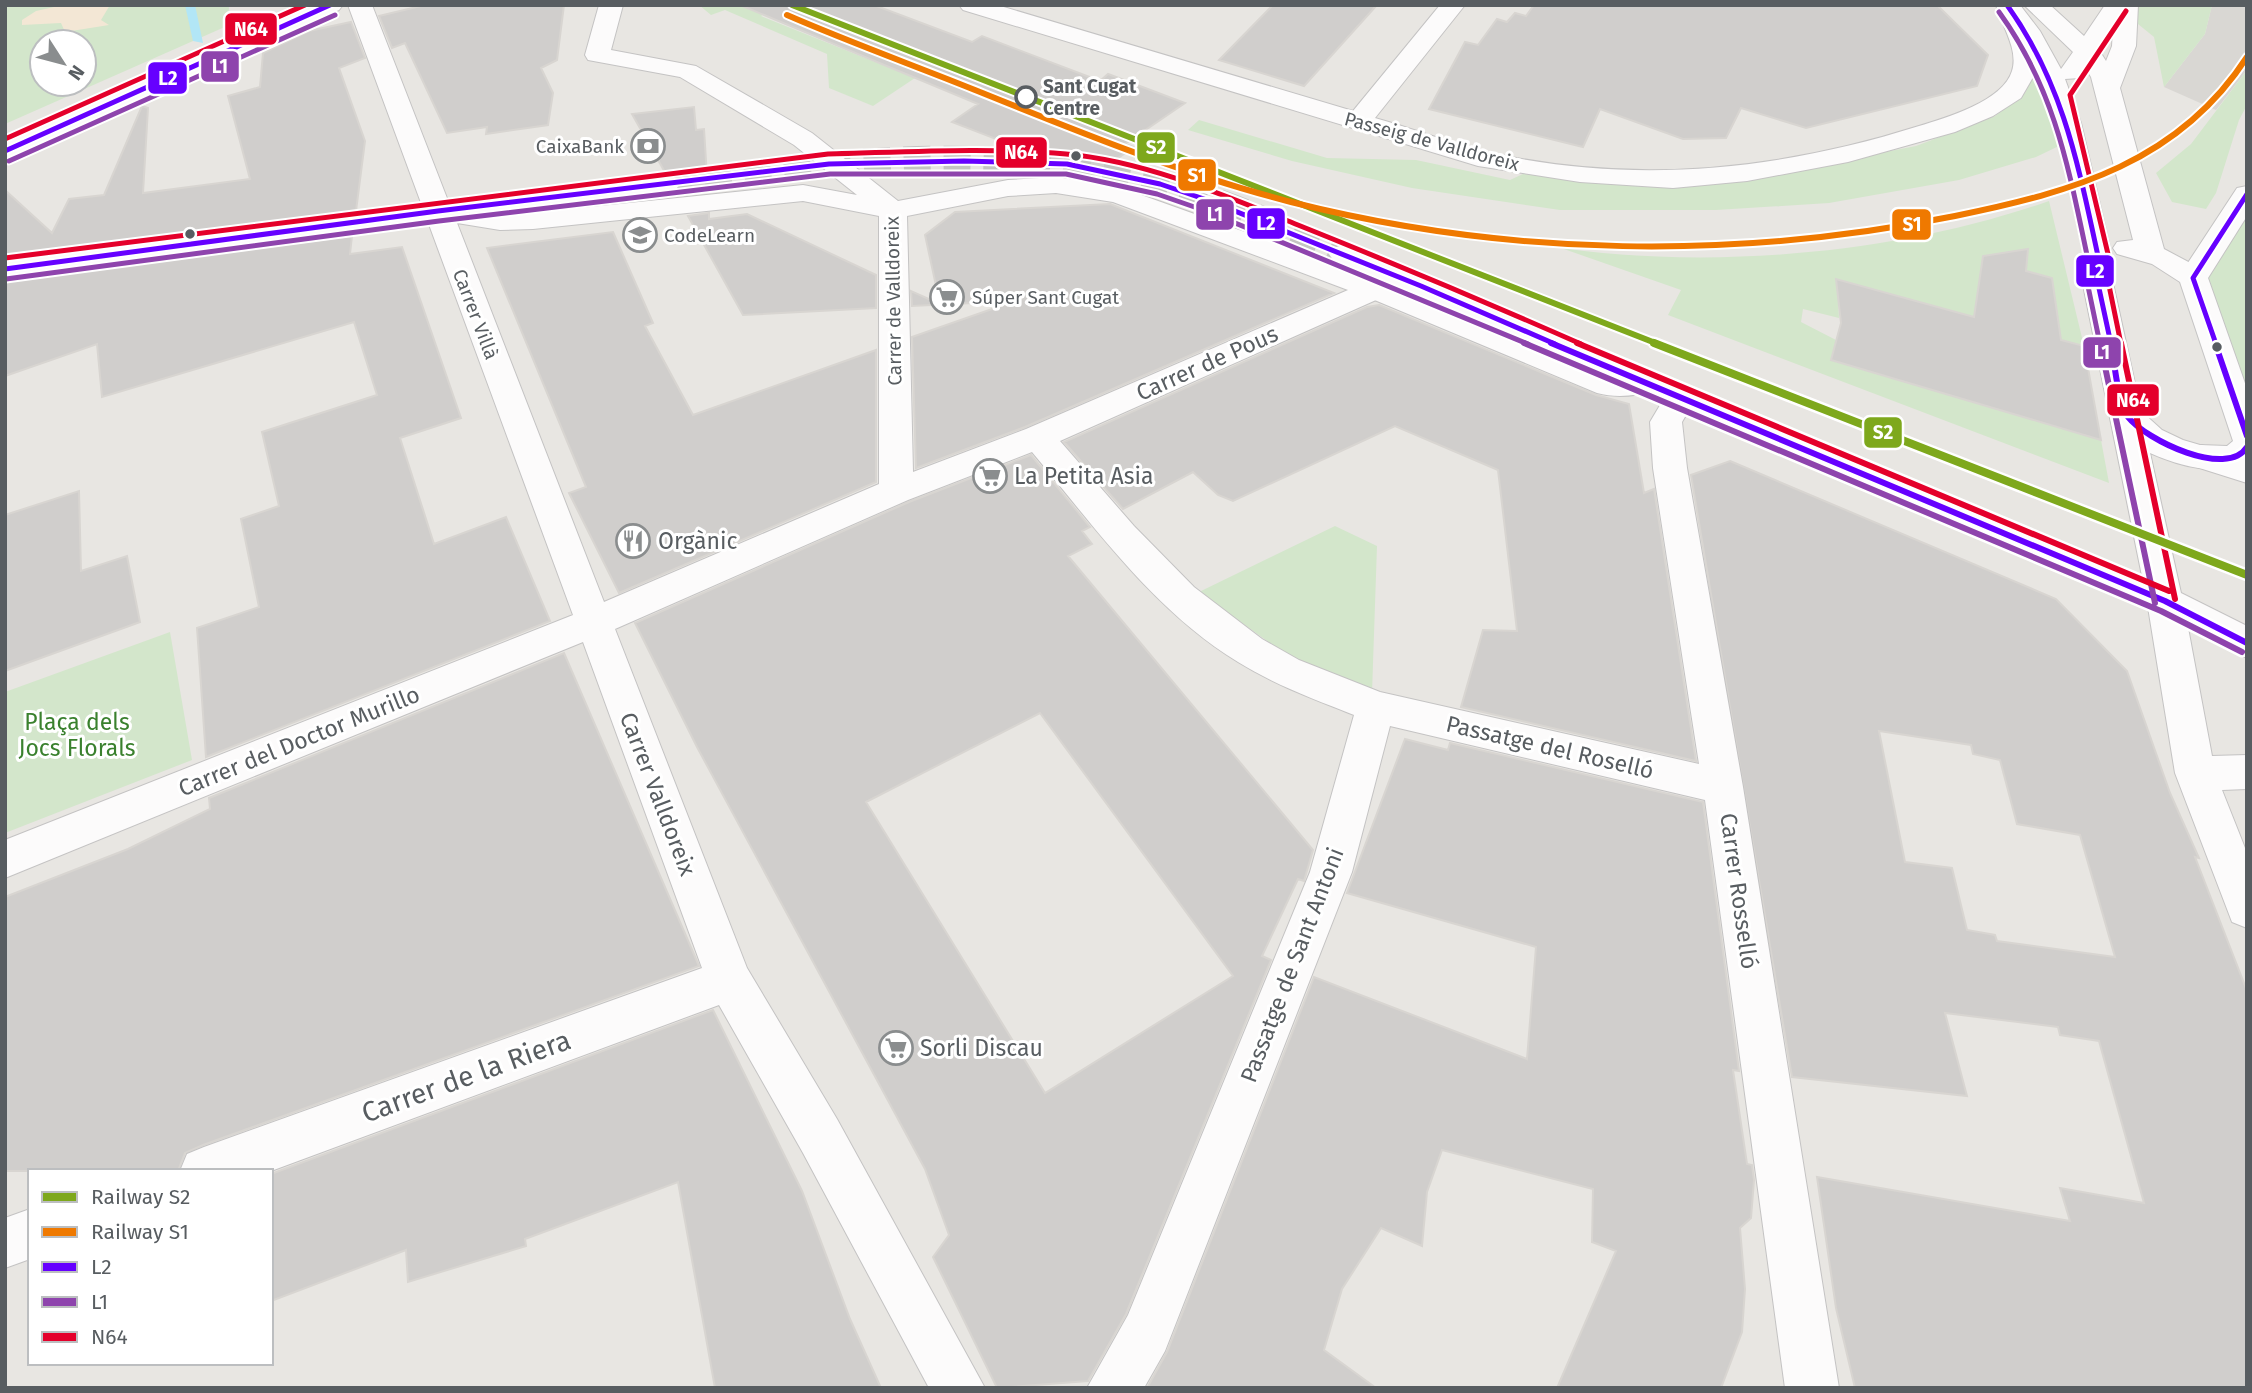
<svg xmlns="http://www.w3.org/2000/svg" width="2252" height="1393" viewBox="0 0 2252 1393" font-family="'Fira Sans',sans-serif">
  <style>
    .industrial { fill: #d9d7d3 }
    .green { fill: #d3e6cb; fill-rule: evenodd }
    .sand { fill: #f3e7d5 }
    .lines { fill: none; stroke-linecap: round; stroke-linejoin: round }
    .stream { fill: #b2e6f6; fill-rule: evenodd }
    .building { fill: #d0cecc; stroke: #d8d5d1; stroke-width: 2; fill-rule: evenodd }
    .tertiary-tunnel { stroke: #c4c4c2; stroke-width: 27; stroke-dasharray: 27 13; stroke-linecap: butt }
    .pedestrian-casing { stroke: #c4c3c3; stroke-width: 2 }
    .minor-casing { stroke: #c4c3c3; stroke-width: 2 }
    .tertiary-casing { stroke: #c4c3c3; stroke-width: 2 }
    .pedestrian { fill: #fcfbfb; fill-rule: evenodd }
    .minor { fill: #fcfbfb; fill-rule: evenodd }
    .tertiary { fill: #fcfbfb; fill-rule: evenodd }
    .bus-1-far1-casing { stroke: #fff; stroke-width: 9 }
    .bus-1-casing { stroke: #fff; stroke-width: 11 }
    .bus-2-far1-casing { stroke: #fff; stroke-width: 9 }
    .bus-2-casing { stroke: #fff; stroke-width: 11 }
    .bus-3-far1-casing { stroke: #fff; stroke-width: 9 }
    .bus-3-casing { stroke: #fff; stroke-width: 11 }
    .bus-1-far1 { stroke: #60f; stroke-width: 5 }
    .bus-1 { stroke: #60f; stroke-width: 6 }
    .bus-2-far1 { stroke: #8e44ad; stroke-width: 5 }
    .bus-2 { stroke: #8e44ad; stroke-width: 6 }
    .bus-3-far1 { stroke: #e4002b; stroke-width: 5 }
    .bus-3 { stroke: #e4002b; stroke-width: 6 }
    .rail-1-far1-casing { stroke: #fff; stroke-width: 10 }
    .rail-1-casing { stroke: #fff; stroke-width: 13 }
    .rail-2-casing { stroke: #fff; stroke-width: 10 }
    .rail-1-far1 { stroke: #7ea81c; stroke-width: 6 }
    .rail-1 { stroke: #7ea81c; stroke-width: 8 }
    .rail-2 { stroke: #ef7900; stroke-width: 6 }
    .stop-dot { fill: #fff; stroke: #585d61; stroke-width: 3.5 }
    .bus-dot { fill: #585d61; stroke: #fff; stroke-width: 2.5 }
    .labels { text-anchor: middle; stroke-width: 6; stroke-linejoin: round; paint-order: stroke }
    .far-stop-label { font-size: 19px; font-weight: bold; fill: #585d61; stroke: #fff; text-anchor: start }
    .far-street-label { font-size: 19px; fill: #585d61; stroke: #fff }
    .far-poi-label { font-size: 19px; fill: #585d61; stroke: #fff; text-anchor: start }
    .street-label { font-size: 23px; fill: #585d61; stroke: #fff }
    .poi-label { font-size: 23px; fill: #585d61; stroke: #fff; text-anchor: start }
    .park-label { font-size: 23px; fill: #3a812e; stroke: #fff }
    .near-street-label { font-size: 28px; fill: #585d61; stroke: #fff }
    .line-badge { stroke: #fff; stroke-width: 2.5 }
    .badge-label { font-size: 19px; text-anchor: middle; font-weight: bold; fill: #fff }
  </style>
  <rect width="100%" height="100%" fill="#e8e6e2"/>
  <!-- industrial -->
  <path class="industrial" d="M2212 5H2247V70L2216 110 2164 87 2205 34Z"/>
  <!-- green -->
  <path class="green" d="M5 5H228L229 8 227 26 5 124ZM42 42H84V84H42Z
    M699 5H759L771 10 761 16 915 78 873 106 829 88 827 54 725 10 711 15Z
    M2130 5H2212L2205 34 2164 87 2154 37 2122 11Z
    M2247 70V105L2239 120 2216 193 2206 209 2172 202 2156 173 2191 144Z
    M2033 76 2058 109 2061 145 2036 157 1959 180 1829 203 1716 210H1560L1412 188 1292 161 1188 130 1199 120 1327 158 1416 160 1510 180 1523 174 1559 178 1771 174 1916 146 1995 116 2025 93Z
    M2247 195V397L2205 288 2214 248Z
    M2049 201 2084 346 1837 280 1839 318 1803 309 1801 322 1836 340 1831 360 2101 440 2109 483 1668 315 1681 290 1561 248C1718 270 1901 253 2049 201Z
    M1335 526 1377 546 1372 693 1295 661 1199 592Z
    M170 632 192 760 5 833V692Z"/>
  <!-- sand -->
  <path class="sand" d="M63 5H110L101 20 109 25 65 32 61 23 22 25V20L36 11Z"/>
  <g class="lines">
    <!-- stream -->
    <path class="stream" d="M185 5H195L203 43 193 41Z"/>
  </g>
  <!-- building -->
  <path class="building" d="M425 5H564L557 60 541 68 553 93 548 125 486 134 487 127 447 133 405 43 392 48 379 16Z
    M740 5H874L972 42 982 36 1100 81 1108 74 1185 103 1125 144 1134 147 1092 176 952 122 978 104Z
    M1273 5H1377L1304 86 1219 60Z
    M1534 5H1937L1988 55 1977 86 1806 128 1741 108 1726 138 1683 139 1600 109 1583 147 1429 109 1465 42 1478 45 1497 19 1507 22 1515 13 1526 16Z
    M351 22 365 58 339 68 365 141 356 211 5 257V190L52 233 69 199 104 195 142 106 148 108 143 193 250 179 228 96 260 87 263 53 309 31Z
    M694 107 696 130 704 129 708 192 677 195 681 184 676 176 666 174 632 114Z
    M1110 204 1334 293 1025 427 916 468 912 337 1015 301 912 306 911 291 940 304 925 235 955 212Z
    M709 213V219L747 214 876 275V308L743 315 688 216Z
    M613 232 653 323 645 326 693 415 876 350V482L619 593 569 493 586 487 487 248Z
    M352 236 350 254 402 247 461 418 400 438 434 544 506 517 550 621 206 757 197 628 259 607 241 519 279 506 262 432 377 395 354 322 102 397 97 344 5 376V281Z
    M2028 249 2026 271 2052 278 2061 340 2084 346 2101 440 1831 360 1841 323 1836 279 1974 317 1983 256Z
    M1379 305 1596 395 1629 404 1644 493 1654 489 1696 761 1461 707 1483 630 1517 631 1498 470 1395 426 1233 501 1218 495 1193 472 1123 509 1064 442 1367 307Z
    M1031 455 1090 527 1082 531 1092 544 1068 556 1313 850 1304 881 1298 879 1262 956 1271 960 1126 1314 1088 1381 997 1388 933 1257 949 1235 925 1169 697 747 635 623 909 502ZM1040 713 1233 976 1045 1093 866 802Z
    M1730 461 2056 599 2127 671 2170 793 2199 858 2195 857 2247 991V1388H1855L1836 1308 1817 1177 2070 1221 2060 1188 2144 1203 2099 1041 2060 1035 2058 1027 1945 1013 1967 1096 1792 1077 1691 475ZM1879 731 1971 745 1973 754 2000 760 2017 824 2080 835 2115 957 1997 941 1995 935 1967 930 1952 868 1905 862Z
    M79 491 81 571 127 556 140 622 5 671V515Z
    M564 653 699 966 203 1145 185 1153 178 1171H5V897L128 849 210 809 209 798Z
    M1405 739 1448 750 1450 743 1703 802 1739 1071 1733 1070 1747 1164 1752 1165 1754 1180 1751 1218 1740 1228 1745 1289 1742 1332 1721 1388H1557L1616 1251 1592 1242 1593 1189 1442 1150 1427 1192 1422 1246 1381 1228 1342 1289 1324 1350 1376 1388H1147L1167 1352 1314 977 1527 1059 1536 947 1347 893Z
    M713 1010 802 1191 850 1319 881 1388H715L678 1182 525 1239 526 1246 408 1282 406 1250 271 1301V1174Z"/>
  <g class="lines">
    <!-- tertiary-tunnel -->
    <path class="tertiary-tunnel" d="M665 185C829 161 997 142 1160 184 1223 200 1283 229 1343 254"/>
    <!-- pedestrian casing -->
    <g class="pedestrian-casing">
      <path id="pedestrian" d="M599 5H623L611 50 696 66 812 133 898 201 1008 180 1056 177 1119 187 1385 282 1390 289 1385 296 1060 441 1134 526 1194 587 1262 639 1299 660 1380 692 1699 764 1653 468 1650 422 1669 390 1680 387 1691 390 1696 398 1682 422 1687 468 1743 787 1839 1388H1785L1705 800 1390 726 1352 872 1165 1351 1144 1388H1087L1128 1315 1310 872 1354 715C1314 699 1275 685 1238 662 1154 611 1094 526 1032 452L908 500 615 629 747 968 837 1119 985 1388H929L803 1153 719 1005 271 1171H180L187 1154 204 1147 702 968 583 642 5 878V840L573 615 424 211 428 205 438 203 500 214 533 213 803 185 857 195 794 145 680 77 588 60 585 55ZM1056 193 1113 202 1348 290 1026 429 913 472 907 216 1008 196ZM803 201 879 216V484L604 602 457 223 500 230 533 229Z
        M30 1209V1259L5 1268V1218Z"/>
    </g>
    <!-- minor casing -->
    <g class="minor-casing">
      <path id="minor" d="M348 5H372L452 211 448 217 438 219 428 217 424 211Z
        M959 5H997L1353 111 1440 5H1465L1375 118C1414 129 1452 144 1492 153 1635 185 1780 170 1919 126 1946 118 2003 101 2012 71 2019 49 2001 26 1997 5H2019L2035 47 2036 72 2021 98 1993 116 1955 132 1848 162 1747 181 1673 188 1580 182 1478 166 963 10Z
        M2247 186V216L2208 278 2203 285 2193 287 2183 285 2178 278 2237 188Z
        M1375 280 1611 374 1643 372 1654 375 1659 383 1654 391C1636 396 1615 398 1597 393L1365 296 1360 289 1365 282Z
        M2202 445 2247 459V483L2190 465 2185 457 2190 449Z
        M2165 587 2178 591 2183 601 2212 756 2247 755V789L2222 790 2247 853V928L2232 922 2175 773 2147 601 2152 591Z"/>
    </g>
    <!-- tertiary casing -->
    <g class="tertiary-casing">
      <path id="tertiary" d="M311 5H343L339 10 5 159V141Z
        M1995 5H2020L2040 31 2061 69 2073 52 2024 5H2050L2084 36 2105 5H2138L2136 46 2120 88 2164 249 2196 266 2208 278 2247 389V464C2213 475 2182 467 2150 453L2181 593 2247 626V658L2152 611 1333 260 1329 254 1333 248 1343 245 1353 248 2142 576 2079 265 2084 256 2063 157 2045 91 2017 34ZM2113 29 2112 46 2106 61 2099 50ZM2086 69 2091 77 2133 240 2117 242 2113 248 2117 254 2152 264 2180 282 2233 441 2227 446 2200 445 2183 440 2162 430 2141 411 2109 265 2112 256 2081 123 2065 79 2080 78Z
        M665 177 675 179 679 185 675 191 5 278V260L438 203Z"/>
    </g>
    <!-- pedestrian -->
    <use href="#pedestrian" class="pedestrian"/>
    <!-- minor -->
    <use href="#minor" class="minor"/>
    <!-- tertiary -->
    <use href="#tertiary" class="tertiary"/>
    <!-- bus-1-far1 casing -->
    <g class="bus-1-far1-casing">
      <path id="bus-1-far1" d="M2007 5C2063 83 2078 164 2098 256L2094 265 2111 344
        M5 151 330 5
        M5 269 438 211 829 164 964 161 1067 164 1160 184 1210 201 1421 286 1555 344
        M2216 344 2193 278 2247 194"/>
    </g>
    <!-- bus-1 casing -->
    <g class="bus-1-casing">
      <path id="bus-1" d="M1551 343 2165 601 2247 643
        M2111 343C2114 360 2118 404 2128 417 2146 440 2227 479 2247 447
        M2215 343 2247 436"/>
    </g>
    <!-- bus-2-far1 casing -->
    <g class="bus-2-far1-casing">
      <path id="bus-2-far1" d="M1999 12C2054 88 2068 165 2087 255L2084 267 2100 344
        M9 161 335 15
        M6 279 439 221 830 174H1066L1157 194 1206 211 1528 344"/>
    </g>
    <!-- bus-2 casing -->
    <g class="bus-2-casing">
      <path id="bus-2" d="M1524 343 2161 611 2242 652
        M2100 343 2155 603"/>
    </g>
    <!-- bus-3-far1 casing -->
    <g class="bus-3-far1-casing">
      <path id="bus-3-far1" d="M5 139 305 5
        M5 258 828 154C907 152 987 147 1066 154 1145 161 1226 196 1298 225 1393 263 1488 303 1581 344
        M2121 344 2105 266 2108 254 2070 95 2126 11"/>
    </g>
    <!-- bus-3 casing -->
    <g class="bus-3-casing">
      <path id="bus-3" d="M1577 343 2169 591
        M2121 343 2175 599"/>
    </g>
    <!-- bus-1-far1 -->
    <use href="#bus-1-far1" class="bus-1-far1"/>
    <!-- bus-1 -->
    <use href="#bus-1" class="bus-1"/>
    <!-- bus-2-far1 -->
    <use href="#bus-2-far1" class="bus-2-far1"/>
    <!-- bus-2 -->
    <use href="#bus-2" class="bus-2"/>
    <!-- bus-3-far1 -->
    <use href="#bus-3-far1" class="bus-3-far1"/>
    <!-- bus-3 -->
    <use href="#bus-3" class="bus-3"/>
    <!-- rail-1-far1 casing -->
    <g class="rail-1-far1-casing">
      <path id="rail-1-far1" d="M792 5 1658 344"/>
    </g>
    <!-- rail-1 casing -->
    <g class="rail-1-casing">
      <path id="rail-1" d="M1654 343 2247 575"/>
    </g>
    <!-- rail-2 casing -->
    <g class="rail-2-casing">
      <path id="rail-2" d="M787 15C849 42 913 65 975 90 1079 132 1182 174 1291 202 1509 257 1736 260 1955 216 2073 192 2179 162 2247 57"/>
    </g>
    <!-- rail-1-far1 -->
    <use href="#rail-1-far1" class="rail-1-far1"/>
    <!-- rail-1 -->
    <use href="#rail-1" class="rail-1"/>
    <!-- rail-2 -->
    <use href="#rail-2" class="rail-2"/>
  </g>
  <!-- icons -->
  <defs>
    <g id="bank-ring" transform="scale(1.75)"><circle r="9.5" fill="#fff" stroke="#8a8d8e" stroke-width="1.5"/><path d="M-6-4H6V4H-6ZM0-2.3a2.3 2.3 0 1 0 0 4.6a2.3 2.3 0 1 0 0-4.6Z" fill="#8a8d8e"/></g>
    <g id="school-ring" transform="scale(1.75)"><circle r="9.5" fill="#fff" stroke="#8a8d8e" stroke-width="1.5"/><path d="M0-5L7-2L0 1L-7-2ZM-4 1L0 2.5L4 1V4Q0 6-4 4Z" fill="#8a8d8e"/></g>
    <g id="supermarket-ring" transform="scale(1.75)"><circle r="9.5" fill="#fff" stroke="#8a8d8e" stroke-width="1.5"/><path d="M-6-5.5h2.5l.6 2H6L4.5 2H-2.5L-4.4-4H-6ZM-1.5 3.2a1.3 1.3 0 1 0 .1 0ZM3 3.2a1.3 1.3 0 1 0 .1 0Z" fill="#8a8d8e"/></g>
    <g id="restaurant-ring" transform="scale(1.75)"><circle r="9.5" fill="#fff" stroke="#8a8d8e" stroke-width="1.5"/><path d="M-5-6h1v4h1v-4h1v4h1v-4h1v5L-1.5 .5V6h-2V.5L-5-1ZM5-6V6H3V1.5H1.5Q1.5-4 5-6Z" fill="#8a8d8e"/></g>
  </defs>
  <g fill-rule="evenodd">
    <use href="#bank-ring" x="648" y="146"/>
    <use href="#school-ring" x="640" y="235"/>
    <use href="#supermarket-ring" x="947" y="297"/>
    <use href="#supermarket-ring" x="990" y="476"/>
    <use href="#restaurant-ring" x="633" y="541"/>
    <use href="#supermarket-ring" x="896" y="1048"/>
  </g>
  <!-- markers -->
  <circle class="stop-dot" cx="1026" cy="97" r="10"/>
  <g class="bus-dot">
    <circle cx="1076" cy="156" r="6"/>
    <circle cx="190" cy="234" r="6"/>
    <circle cx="2217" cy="347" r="6"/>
  </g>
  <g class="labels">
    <!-- far-stop labels -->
    <g class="far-stop-label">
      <text x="1043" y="93">Sant Cugat<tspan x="1043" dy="22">Centre</tspan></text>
    </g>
    <!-- far-street labels -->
    <g class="far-street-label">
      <text transform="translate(1432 141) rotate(15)" y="7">Passeig de Valldoreix</text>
      <text transform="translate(893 301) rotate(-91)" y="7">Carrer de Valldoreix</text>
      <text transform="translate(476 314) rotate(69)" y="7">Carrer Villà</text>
    </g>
    <!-- far-poi labels -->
    <g class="far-poi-label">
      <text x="624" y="153" text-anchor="end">CaixaBank</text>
      <text x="664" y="242">CodeLearn</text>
      <text x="972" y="304">Súper Sant Cugat</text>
    </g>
    <!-- street labels -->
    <g class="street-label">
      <text transform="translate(1207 363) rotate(-24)" y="8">Carrer de Pous</text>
      <text transform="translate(299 741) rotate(-22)" y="8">Carrer del Doctor Murillo</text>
      <text transform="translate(1550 747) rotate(13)" y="8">Passatge del Roselló</text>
      <text transform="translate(658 794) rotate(69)" y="8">Carrer Valldoreix</text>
      <text transform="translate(1739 891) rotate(82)" y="8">Carrer Rosselló</text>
      <text transform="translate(1292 965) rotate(-69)" y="8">Passatge de Sant Antoni</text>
    </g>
    <!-- poi labels -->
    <g class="poi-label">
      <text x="1014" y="484">La Petita Asia</text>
      <text x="658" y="549">Orgànic</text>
      <text x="920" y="1056">Sorli Discau</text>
    </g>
    <!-- park labels -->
    <g class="park-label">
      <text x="77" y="730">Plaça dels<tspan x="77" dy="26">Jocs Florals</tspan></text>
    </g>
    <!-- near-street labels -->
    <g class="near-street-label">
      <text transform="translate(466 1076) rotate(-20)" y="10">Carrer de la Riera</text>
    </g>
  </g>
  <g class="line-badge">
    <rect x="224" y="12" width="54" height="34" rx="7" fill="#e4002b"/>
    <rect x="200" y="50" width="40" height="33" rx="7" fill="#8e44ad"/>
    <rect x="147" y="61" width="41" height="34" rx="7" fill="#60f"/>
    <rect x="1136" y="131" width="40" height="33" rx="7" fill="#7ea81c"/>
    <rect x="995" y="136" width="53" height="33" rx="7" fill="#e4002b"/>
    <rect x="1177" y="158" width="40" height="34" rx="7" fill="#ef7900"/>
    <rect x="1195" y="198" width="40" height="33" rx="7" fill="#8e44ad"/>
    <rect x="1246" y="207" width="40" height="33" rx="7" fill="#60f"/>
    <rect x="1891" y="208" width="41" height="33" rx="7" fill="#ef7900"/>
    <rect x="2075" y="254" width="40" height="34" rx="7" fill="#60f"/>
    <rect x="2082" y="336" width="40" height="33" rx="7" fill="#8e44ad"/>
    <rect x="2106" y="383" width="54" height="34" rx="7" fill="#e4002b"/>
    <rect x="1863" y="416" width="40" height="33" rx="7" fill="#7ea81c"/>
  </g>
  <g class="badge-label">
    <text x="251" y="36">N64</text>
    <text x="220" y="73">L1</text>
    <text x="168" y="85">L2</text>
    <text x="1156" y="154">S2</text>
    <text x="1021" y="159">N64</text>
    <text x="1197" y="182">S1</text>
    <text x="1215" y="221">L1</text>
    <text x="1266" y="230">L2</text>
    <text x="1912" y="231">S1</text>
    <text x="2095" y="278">L2</text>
    <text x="2102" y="359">L1</text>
    <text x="2133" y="407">N64</text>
    <text x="1883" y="439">S2</text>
  </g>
  <!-- border -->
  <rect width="2252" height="1393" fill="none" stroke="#585d61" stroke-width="14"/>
  <!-- legend -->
  <rect x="28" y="1169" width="245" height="196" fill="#ffffff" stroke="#bcbec0" stroke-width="2"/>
  <rect x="42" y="1192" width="35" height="10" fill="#7ea81c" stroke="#bcbec0" stroke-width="2"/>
  <text x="91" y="1204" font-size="21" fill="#585d61">Railway S2</text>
  <rect x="42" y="1227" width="35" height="10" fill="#ef7900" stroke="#bcbec0" stroke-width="2"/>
  <text x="91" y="1239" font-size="21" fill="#585d61">Railway S1</text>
  <rect x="42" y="1262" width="35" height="10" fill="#6600ff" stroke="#bcbec0" stroke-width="2"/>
  <text x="91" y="1274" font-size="21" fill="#585d61">L2</text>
  <rect x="42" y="1297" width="35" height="10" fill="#8e44ad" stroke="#bcbec0" stroke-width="2"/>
  <text x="91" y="1309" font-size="21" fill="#585d61">L1</text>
  <rect x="42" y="1332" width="35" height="10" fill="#e4002b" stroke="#bcbec0" stroke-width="2"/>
  <text x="91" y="1344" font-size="21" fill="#585d61">N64</text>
  <!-- north arrow -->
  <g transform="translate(63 63) rotate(126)"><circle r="33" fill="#ffffff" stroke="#bcbec0" stroke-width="2"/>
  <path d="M0-5L12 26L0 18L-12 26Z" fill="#8a8d8e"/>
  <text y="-10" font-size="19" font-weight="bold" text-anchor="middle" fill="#585d61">N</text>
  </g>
</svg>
